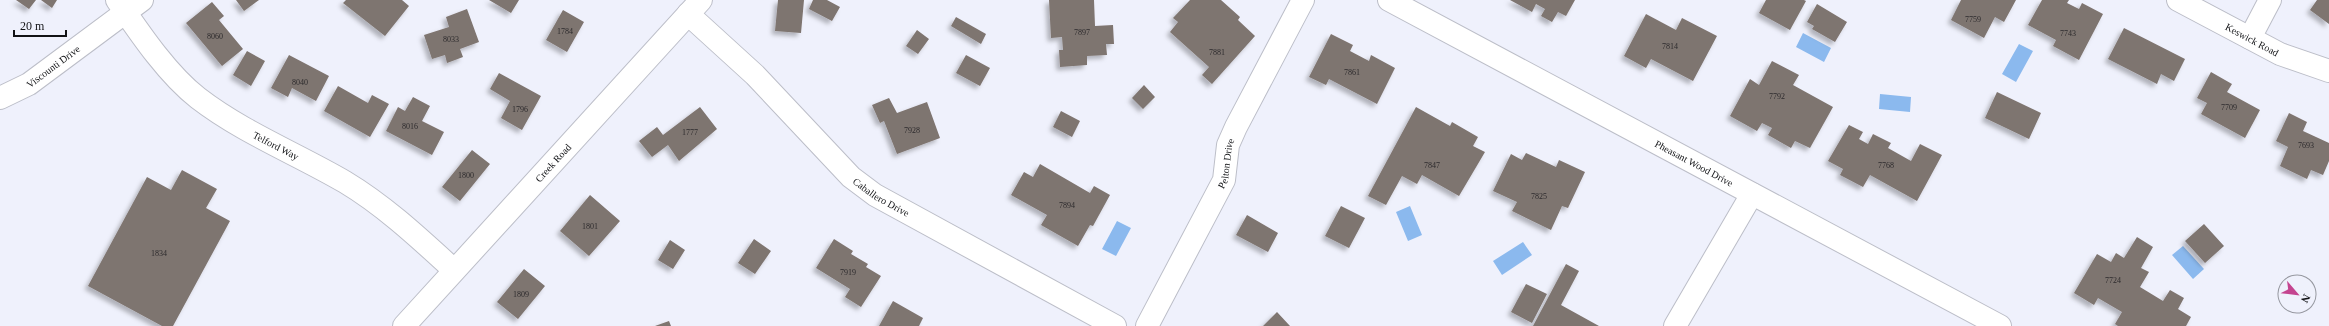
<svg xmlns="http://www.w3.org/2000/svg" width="2329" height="326" viewBox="0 0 2329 326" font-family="Georgia,serif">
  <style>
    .water { fill: #8bb9ee }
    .building { fill: #7e746f; filter: url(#shadow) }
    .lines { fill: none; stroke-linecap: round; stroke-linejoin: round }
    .minor-casing { stroke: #bcbec8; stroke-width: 24 }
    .minor { stroke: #fff; stroke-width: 22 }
    .labels { text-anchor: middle; stroke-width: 3.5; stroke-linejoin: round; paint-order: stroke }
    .number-label { font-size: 8px; fill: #2c2a2c }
    .street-label { font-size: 10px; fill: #111215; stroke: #eff1fc }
  </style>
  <defs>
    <filter id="shadow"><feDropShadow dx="-3.5" dy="3.5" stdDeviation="2" flood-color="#0004"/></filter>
  </defs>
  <rect width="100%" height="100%" fill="#eff1fc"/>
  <!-- water -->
  <path class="water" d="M1803 33 1831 48 1824 62 1796 47Z
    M2019 44 2033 51 2016 82 2002 74Z
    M1880 94 1911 97 1910 112 1879 109Z
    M1410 206 1422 235 1408 241 1396 212Z
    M1117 221 1131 228 1116 256 1102 249Z
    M1523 242 1532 255 1502 275 1493 261Z
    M2183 246 2204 269 2193 279 2172 255Z"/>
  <!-- building -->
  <path class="building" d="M16 0H36L29 9Z
    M41 0H57L52 8Z
    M236 0H259L244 11Z
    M346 0H402L409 6 385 36 343 3Z
    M489 0H519L511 13Z
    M778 0H804L801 33 775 31Z
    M813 0H827L840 7 832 21 809 9Z
    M1049 0H1094L1095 26 1113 25 1114 44H1106L1107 55 1087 56V65L1060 67 1059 50H1063L1062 37 1051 38Z
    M1190 0H1221L1240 17 1238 20 1255 36 1212 84 1202 75 1209 67 1170 32 1178 22 1173 18Z
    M1510 0H1575L1566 16 1558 12 1552 22 1541 16 1545 9 1536 4 1532 12Z
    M1766 0H1804L1806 1 1790 30 1759 13Z
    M1961 0H2016L2004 22 1995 17 1984 38 1951 20Z
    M2042 0H2069L2067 3 2079 9 2082 3 2103 14 2079 60 2053 46 2056 40 2028 25Z
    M2317 0H2329V24L2310 10Z
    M212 2 224 16 219 20 243 49 222 66 186 23Z
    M1817 4 1847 22 1835 42 1812 29 1814 26 1807 22Z
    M467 9 479 42 460 49 463 57 447 63 445 55 432 59 424 35 449 27 446 17Z
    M563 10 584 22 567 52 546 40Z
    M1646 14 1676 30 1682 18 1717 36 1693 81 1651 59 1646 68 1624 56Z
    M956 17 986 34 981 44 951 26Z
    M2124 28 2185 59 2174 81 2161 74 2157 84 2108 59Z
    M917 30 929 39 918 54 906 46Z
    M1331 34 1353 45 1350 51 1369 61 1371 55 1395 68 1377 104 1329 79 1326 85 1309 77Z
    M247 51 265 61 251 86 233 75Z
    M289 55 329 76 316 101 292 88 288 97 271 88Z
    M966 55 990 68 980 86 956 73Z
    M1772 61 1799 75 1793 85 1833 107 1810 148 1795 141 1791 148 1768 135 1772 128 1762 123 1757 131 1730 116 1750 79 1759 85Z
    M2211 72 2232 84 2227 92 2260 110 2245 138 2201 114 2207 103 2197 98Z
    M499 73 541 96 522 130 501 118 510 101 490 89Z
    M1144 85 1155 97 1143 109 1132 98Z
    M338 86 368 103 372 95 389 104 370 137 324 111Z
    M1997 92 2041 113 2029 139 1985 118Z
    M413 97 430 106 422 121 444 132 432 155 386 131 398 107 405 111Z
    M889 98 897 113 927 102 940 138 897 154 884 121 880 123 872 105Z
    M700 107 717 129 679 161 668 145 652 157 639 141 657 127 663 135Z
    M1416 107 1450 126 1452 122 1478 137 1473 146 1485 152 1459 196 1422 175 1417 184 1402 176 1386 205 1368 196Z
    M1061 111 1080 121 1072 137 1053 127Z
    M2289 113 2307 122 2303 131 2329 143V161L2323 175 2311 170 2307 179 2280 166 2288 147 2276 141Z
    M1849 125 1863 132 1859 139 1868 144 1873 134 1891 143 1888 148 1911 161 1920 144 1942 155 1917 201 1870 175 1863 187 1840 175 1843 169 1828 161Z
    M472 150 490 164 460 201 442 187Z
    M1526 153 1556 167 1559 160 1585 172 1568 208 1562 206 1551 230 1512 211 1517 202 1493 191 1511 154 1522 160Z
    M1040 164 1090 193 1094 186 1110 195 1093 226 1090 225 1078 246 1041 225 1047 215 1011 195 1024 172 1033 177Z
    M182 170 217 189 206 208 230 221 173 326H162L88 286 147 177 171 190Z
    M590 195 620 221 589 256 560 231Z
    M1341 206 1365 218 1349 248 1325 236Z
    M1247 215 1278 233 1268 252 1236 235Z
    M2204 224 2224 246 2205 263 2185 241Z
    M2137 237 2153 247 2141 268 2149 272 2140 287 2163 301 2170 290 2184 298 2178 309 2191 317 2186 326H2118L2115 324 2122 312 2098 298 2094 305 2074 293 2097 254 2111 262 2116 253 2124 258Z
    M754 239 771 251 755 274 738 263Z
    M834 239 853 251 851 254 868 264 866 267 881 276 861 307 845 297 850 289 816 268Z
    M670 240 685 250 673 269 658 260Z
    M1566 264 1579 271 1561 305 1599 326H1533Z
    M524 269 545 286 518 319 497 302Z
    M1526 284 1547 294 1532 323 1511 312Z
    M893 301 923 318 919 326H879Z
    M1277 312 1290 326H1263Z
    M669 321 671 326H655Z"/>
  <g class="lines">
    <!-- minor casing -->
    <g class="minor-casing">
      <g id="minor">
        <path id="s1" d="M117 0C139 32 167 74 198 98 242 132 297 154 345 182 385 206 420 239 454 270"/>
        <path id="s2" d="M1389 0 2000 326"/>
        <path id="s3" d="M2178 0 2280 54 2329 71"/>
        <path id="s4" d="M688 14 755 75 851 177 875 195 1115 326"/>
        <path d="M2250 38 2270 0"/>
        <path id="s5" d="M0 98 29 84 142 0"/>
        <path id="s6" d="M404 326 701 0"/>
        <path id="s7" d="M1147 326 1224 180 1228 145 1236 127 1303 0"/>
        <path d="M1675 326 1752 194"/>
      </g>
    </g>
    <!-- minor -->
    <use href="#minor" class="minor"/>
  </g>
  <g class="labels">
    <!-- number labels -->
    <g class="number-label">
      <text x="1973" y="22">7759</text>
      <text x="565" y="34">1784</text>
      <text x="1082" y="35">7897</text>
      <text x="2068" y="36">7743</text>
      <text x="215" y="39">8060</text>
      <text x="451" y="42">8033</text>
      <text x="1670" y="49">7814</text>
      <text x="1217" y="55">7881</text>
      <text x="1352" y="75">7861</text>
      <text x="300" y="85">8040</text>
      <text x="1777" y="99">7792</text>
      <text x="2229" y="110">7709</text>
      <text x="520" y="112">1796</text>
      <text x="410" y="129">8016</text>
      <text x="912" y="133">7928</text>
      <text x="690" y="135">1777</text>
      <text x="2306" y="148">7693</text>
      <text x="1432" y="168">7847</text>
      <text x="1886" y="168">7768</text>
      <text x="466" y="178">1800</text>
      <text x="1539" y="199">7825</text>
      <text x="1067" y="208">7894</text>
      <text x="590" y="229">1801</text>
      <text x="159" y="256">1834</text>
      <text x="848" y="275">7919</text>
      <text x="2113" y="283">7724</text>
      <text x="521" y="297">1809</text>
    </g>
    <!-- street labels -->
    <g class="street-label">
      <text dy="4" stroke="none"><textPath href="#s3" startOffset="84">Keswick Road</textPath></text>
      <text dy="4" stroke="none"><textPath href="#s5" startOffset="62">Viscounti Drive</textPath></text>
      <text dy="4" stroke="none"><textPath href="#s1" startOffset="219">Telford Way</textPath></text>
      <text dy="4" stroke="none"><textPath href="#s6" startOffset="221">Creek Road</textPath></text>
      <text dy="4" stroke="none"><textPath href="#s7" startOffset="182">Pelton Drive</textPath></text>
      <text dy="4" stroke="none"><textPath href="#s2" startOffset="346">Pheasant Wood Drive</textPath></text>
      <text dy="4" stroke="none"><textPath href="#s4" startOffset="267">Caballero Drive</textPath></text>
    </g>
  </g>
  <!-- north arrow -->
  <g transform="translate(2297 294) rotate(118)"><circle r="19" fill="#eff1fc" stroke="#9698a0"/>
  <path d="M0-3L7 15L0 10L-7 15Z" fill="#c44490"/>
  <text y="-6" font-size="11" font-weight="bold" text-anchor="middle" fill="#111215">N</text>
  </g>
  <!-- scale -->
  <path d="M14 30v6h52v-6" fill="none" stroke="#111215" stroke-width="2"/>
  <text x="20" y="30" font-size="12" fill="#111215" stroke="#eff1fc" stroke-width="3" paint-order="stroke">20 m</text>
</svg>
